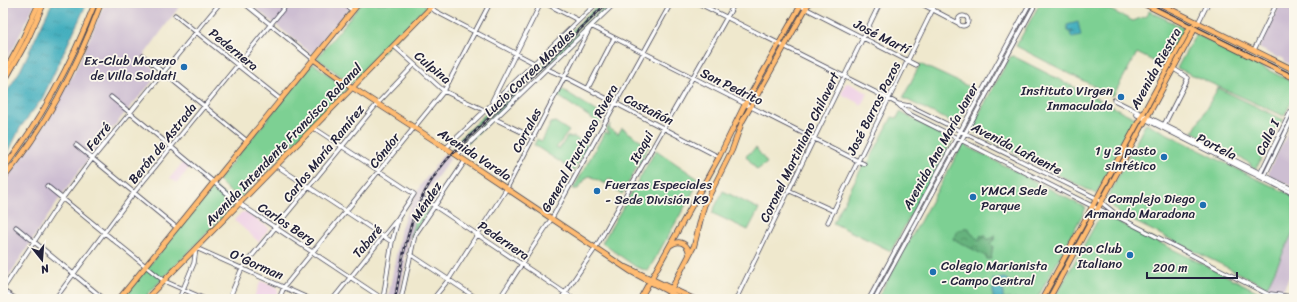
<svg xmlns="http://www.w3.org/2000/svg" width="1297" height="302" viewBox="0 0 1297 302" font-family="Sriracha,sans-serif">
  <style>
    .built { fill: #efd0e6 }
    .industrial { fill: #cdbed2 }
    .green { fill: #7dd093; stroke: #507967 }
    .forest { fill: url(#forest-crowns); stroke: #446a5c }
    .water { fill: url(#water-ripples); stroke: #30687c }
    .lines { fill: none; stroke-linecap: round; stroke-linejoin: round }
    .minor-casing { stroke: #414051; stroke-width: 5 }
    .major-casing { stroke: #414051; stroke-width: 6 }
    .minor { stroke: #fff; stroke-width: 3.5 }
    .major { stroke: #ffbb71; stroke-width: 4.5 }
    .tram { stroke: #22223b; stroke-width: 1 }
    .rail-casing { stroke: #22223b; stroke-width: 2.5 }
    .rail { stroke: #fbf7ec; stroke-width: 1; stroke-dasharray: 3; stroke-linecap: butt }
    .poi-dot { fill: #1f6fb2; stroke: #fbf7ec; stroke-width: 1.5 }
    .labels { text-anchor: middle; stroke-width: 3.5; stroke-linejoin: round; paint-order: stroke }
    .street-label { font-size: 13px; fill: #22223b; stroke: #fbf7ec }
    .poi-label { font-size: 13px; fill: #22223b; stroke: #fbf7ec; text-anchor: end }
  </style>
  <defs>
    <pattern id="forest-crowns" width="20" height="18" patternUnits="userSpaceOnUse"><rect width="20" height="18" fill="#66b27d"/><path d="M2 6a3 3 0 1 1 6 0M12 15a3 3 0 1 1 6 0" fill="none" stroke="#549068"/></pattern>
    <pattern id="water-ripples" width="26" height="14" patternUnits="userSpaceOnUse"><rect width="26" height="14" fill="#3fadbd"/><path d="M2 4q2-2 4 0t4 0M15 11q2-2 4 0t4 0" fill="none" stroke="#348c9b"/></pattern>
  </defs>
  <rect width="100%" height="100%" fill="#fbf7ec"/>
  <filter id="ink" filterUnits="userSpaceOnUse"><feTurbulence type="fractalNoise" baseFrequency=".025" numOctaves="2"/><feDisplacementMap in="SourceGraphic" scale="8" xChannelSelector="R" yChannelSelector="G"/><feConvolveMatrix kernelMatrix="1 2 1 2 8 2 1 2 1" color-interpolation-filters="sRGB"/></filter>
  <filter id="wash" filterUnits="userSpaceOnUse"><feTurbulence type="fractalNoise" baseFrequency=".012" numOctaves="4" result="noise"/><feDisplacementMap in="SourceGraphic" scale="16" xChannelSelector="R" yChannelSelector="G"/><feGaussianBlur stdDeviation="0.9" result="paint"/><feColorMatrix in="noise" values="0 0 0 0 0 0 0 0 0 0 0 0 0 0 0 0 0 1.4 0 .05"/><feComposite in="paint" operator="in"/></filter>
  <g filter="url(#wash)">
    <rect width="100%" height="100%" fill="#efe8cd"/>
    <!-- built -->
    <path class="built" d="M848 83 868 93 862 105 841 94 845 84Z
      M183 162 190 167 177 183 170 178Z
      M242 212H245L269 228 259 242 234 220Z
      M261 281 277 288 278 293 275 299H253Z"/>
    <!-- industrial -->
    <path class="industrial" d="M3 3H35L14 47 3 65Z
      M105 3H182L142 58 159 74 125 113 91 155 57 202 3 285V183L47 121 77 67Z
      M249 3H354L312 54Z
      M1281 3H1294V66L1285 62 1284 59 1280 57 1278 58 1259 48Z
      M1294 120V187L1270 176 1268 172Z
      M444 154 451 158 427 191 416 214 409 243 407 242 406 245H409L403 259 406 260 399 299H388L401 228 405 217 420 186Z
      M1294 230V267L1281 294 1267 287Z"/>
    <!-- green -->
    <path class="green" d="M362 3H424L426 8 351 84 317 58Z
      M600 3H604L454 147 453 145Z
      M608 3H613L459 151 457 149Z
      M1040 3H1096L1133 21 1146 16 1149 11 1184 28 1185 30 1165 67 1137 53 1113 96 1016 46Z
      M1196 34 1294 83V97L1284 116 1177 68Z
      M1013 56 1137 119 1096 194 970 130 1010 57Z
      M313 63 347 89 238 200 218 180Z
      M920 64 976 90 958 125 903 98Z
      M1218 88 1284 120 1277 127 1256 169 1250 166 1251 164 1193 132Z
      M562 89 604 116 600 124 558 96Z
      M900 112 951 139 952 141 891 251 833 223 863 165H867L892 117 897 118Z
      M555 122 569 131 556 148 559 149 567 137H574L588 145 574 171 534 145 537 139 542 141 551 123Z
      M1146 123 1257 179 1294 196V230L1267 287 1123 216 1113 208 1107 198Z
      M610 124 609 128 618 134 622 128 649 146 622 194 611 186 612 180 609 179 605 184 590 176 587 177 578 189H573L605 132 609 134V132L606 130Z
      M963 144 1086 208 1037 299H877Z
      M756 148 767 163 757 170 746 156Z
      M656 150 700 180 648 271 636 267 602 243Z
      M214 186 235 204 143 299H122Z
      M723 191 759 209 748 230 712 213Z
      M422 202 430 208 410 238 416 214Z
      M1100 216 1120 223 1273 299H1054Z"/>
    <!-- forest -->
    <path class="forest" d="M966 228H969L970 232 980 241V236L985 235 986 239H991L995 234 994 240 990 243 993 246 991 259H987L984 255 953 239 957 231Z"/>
    <!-- water -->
    <path class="water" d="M52 3H87L42 99 20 128 9 151 3 159V98L21 69Z
      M1078 22 1081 36 1072 38 1070 33 1073 32V31L1068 32 1067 25Z
      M1005 278 1011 283 1009 288 1003 290V299H993V279Z"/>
  </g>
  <g filter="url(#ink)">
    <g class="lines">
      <!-- minor casing -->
      <g class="minor-casing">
        <path id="minor" d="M244 3 313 59
          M343 3 353 11
          M427 3 435 11 534 63
          M545 3 578 20
          M698 3 889 99 898 104 910 106 1096 198 1122 219
          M795 3 916 65
          M920 3 958 23
          M175 15 280 99
          M958 21a5 5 0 1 1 10 0a5 5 0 1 1-10 0Z
          M1198 23 1208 3
          M394 46 444 91 484 110
          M1254 50 1277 3
          M143 56 247 141
          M547 69 565 77 719 157
          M588 88 614 38
          M111 97 240 204 383 299
          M1114 100 1294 190
          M492 101 541 3
          M898 104 907 113 1092 206 1122 219 1277 299
          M1135 111 1137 115 1294 194
          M495 119 532 137
          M1163 127 1188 78 1174 69
          M314 128 414 194 398 218 333 299
          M76 145 177 228
          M446 148 597 3
          M457 155 615 3
          M277 166 392 242
          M1259 176 1294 105
          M1264 177 1294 115
          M47 186 164 281 205 299
          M788 190 834 211
          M424 199 574 299
          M828 222 936 3
          M16 227 104 299
          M410 254 478 299
          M3 289 62 199 89 163 220 3
          M3 291 16 299
          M1271 294 1294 297
          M55 299 133 194 288 3
          M179 299 194 263 196 248 310 299
          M229 299 242 268 377 104 414 65
          M279 299 284 287 444 91 490 3
          M383 299 392 242 398 220
          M401 299 415 235 465 161
          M433 299 449 279 507 188 591 26 864 164
          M499 299 552 218 671 3
          M561 299 596 247 735 3
          M736 299 880 3
          M869 299 1030 3
          M875 299 1036 3"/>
      </g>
      <!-- major casing -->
      <g class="major-casing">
        <path id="major" d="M1142 3 1294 78
          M1158 3 1294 70
          M313 59 353 88 446 148 630 271 682 299
          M3 75 21 42 39 3
          M3 84 27 41 44 3
          M3 169C42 119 72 62 95 3
          M3 179C45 128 78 65 101 3
          M671 245C680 239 689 244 689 255
          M626 267 694 299
          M119 299 359 3
          M146 299 435 3
          M640 299 719 157 745 104 802 3
          M666 299 694 246 704 206 732 150 742 122 809 3
          M1042 299 1190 27 1198 23
          M1049 299 1198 23"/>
      </g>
      <!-- minor -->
      <use href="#minor" class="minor"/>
      <!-- major -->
      <use href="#major" class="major"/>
      <!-- tram -->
      <path class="tram" d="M1149 3 1294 75"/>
      <!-- rail casing -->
      <g class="rail-casing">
        <path id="rail" d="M395 299C405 243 412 196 453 153L607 3"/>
      </g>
      <!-- rail -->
      <use href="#rail" class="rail"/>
    </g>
  </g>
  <!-- markers -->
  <g class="poi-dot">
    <circle cx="184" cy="67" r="4"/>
    <circle cx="1121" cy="97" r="4"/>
    <circle cx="1164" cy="157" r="4"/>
    <circle cx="597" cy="191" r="4"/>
    <circle cx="973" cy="197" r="4"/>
    <circle cx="1203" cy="205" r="4"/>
    <circle cx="1130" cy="255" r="4"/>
    <circle cx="933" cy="272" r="4"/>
  </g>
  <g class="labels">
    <!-- street labels -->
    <g class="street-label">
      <text transform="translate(882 36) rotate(27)" y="5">José Martí</text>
      <text transform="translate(234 49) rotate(39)" y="5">Pedernera</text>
      <text transform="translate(433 67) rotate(40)" y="5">Culpina</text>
      <text transform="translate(1155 68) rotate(-61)" y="5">Avenida Riestra</text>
      <text transform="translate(529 72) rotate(-44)" y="5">Lucio Correa Morales</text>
      <text transform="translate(732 86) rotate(26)" y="5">San Pedrito</text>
      <text transform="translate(873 108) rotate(-63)" y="5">José Barros Pazos</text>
      <text transform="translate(649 109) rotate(27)" y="5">Castañón</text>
      <text transform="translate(526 130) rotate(-62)" y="5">Corrales</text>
      <text transform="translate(98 136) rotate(-51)" y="5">Ferré</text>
      <text transform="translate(1267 137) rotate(-64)" y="5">Calle I</text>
      <text transform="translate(162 143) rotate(-51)" y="5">Berón de Astrada</text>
      <text transform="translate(283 144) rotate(-46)" y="5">Avenida Intendente Francisco Rabanal</text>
      <text transform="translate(940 146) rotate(-61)" y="5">Avenida Ana María Janer</text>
      <text transform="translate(1217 146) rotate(27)" y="5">Portela</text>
      <text transform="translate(641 147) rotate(-61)" y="5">Itaqui</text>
      <text transform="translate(799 147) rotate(-64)" y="5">Coronel Martiniano Chilavert</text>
      <text transform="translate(579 148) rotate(-61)" y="5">General Fructuoso Rivera</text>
      <text transform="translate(1017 148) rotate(27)" y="5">Avenida Lafuente</text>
      <text transform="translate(384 150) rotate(-51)" y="5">Cóndor</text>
      <text transform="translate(323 153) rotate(-51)" y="5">Carlos María Ramírez</text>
      <text transform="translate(475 154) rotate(33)" y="5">Avenida Varela</text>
      <text transform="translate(426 201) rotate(-56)" y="5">Méndez</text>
      <text transform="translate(287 223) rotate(33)" y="5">Carlos Berg</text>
      <text transform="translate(504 240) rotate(34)" y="5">Pedernera</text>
      <text transform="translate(367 241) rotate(-50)" y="5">Tabaré</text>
      <text transform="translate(257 264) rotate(24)" y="5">O'Gorman</text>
    </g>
    <!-- poi labels -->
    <g class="poi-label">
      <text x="176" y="65">Ex-Club Moreno<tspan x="176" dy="15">de Villa Soldati</tspan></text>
      <text x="1113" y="95">Instituto Virgen<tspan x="1113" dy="15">Inmaculada</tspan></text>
      <text x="1156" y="155">1 y 2 pasto<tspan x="1156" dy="15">sintético</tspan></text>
      <text x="605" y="189" text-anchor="start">Fuerzas Especiales<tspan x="605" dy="15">- Sede División K9</tspan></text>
      <text x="981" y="195" text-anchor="start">YMCA Sede<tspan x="981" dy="15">Parque</tspan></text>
      <text x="1195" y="203">Complejo Diego<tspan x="1195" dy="15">Armando Maradona</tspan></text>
      <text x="1122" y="253">Campo Club<tspan x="1122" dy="15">Italiano</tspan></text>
      <text x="941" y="270" text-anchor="start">Colegio Marianista<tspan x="941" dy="15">- Campo Central</tspan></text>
    </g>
  </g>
  <!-- margin -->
  <rect width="1297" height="302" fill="none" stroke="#fbf7ec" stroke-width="16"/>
  <!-- north arrow -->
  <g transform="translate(42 260) rotate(163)" stroke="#fbf7ec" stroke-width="3" paint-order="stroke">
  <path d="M0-3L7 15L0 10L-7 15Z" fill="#22223b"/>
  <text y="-6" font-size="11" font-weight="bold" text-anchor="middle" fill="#22223b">N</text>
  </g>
  <!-- scale -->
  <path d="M1147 272v6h90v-6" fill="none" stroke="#22223b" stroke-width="2"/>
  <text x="1153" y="272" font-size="12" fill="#22223b" stroke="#fbf7ec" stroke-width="3" paint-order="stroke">200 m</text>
</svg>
